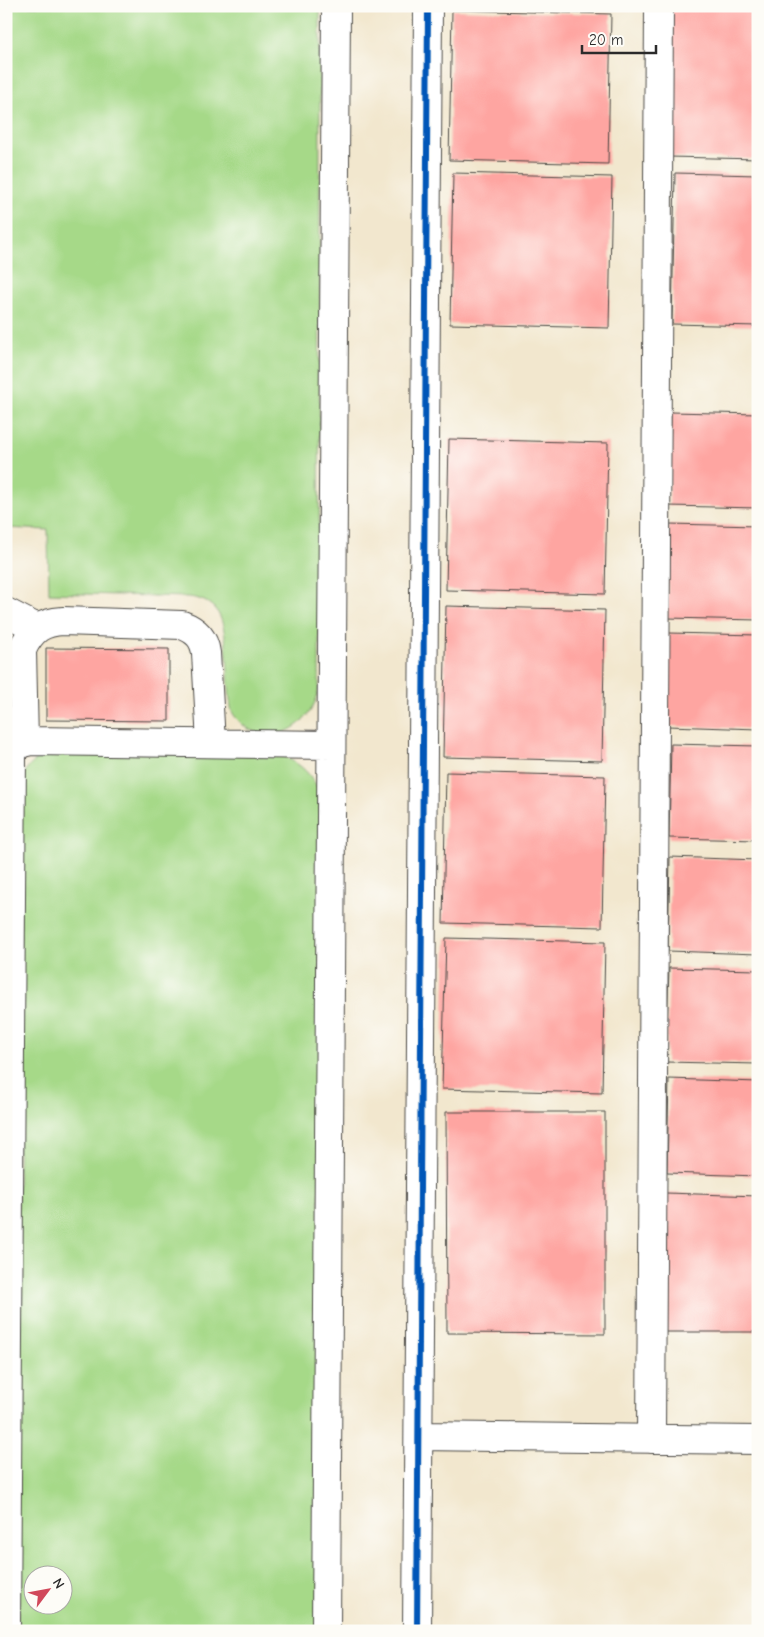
<svg xmlns="http://www.w3.org/2000/svg" width="764" height="1637" viewBox="0 0 764 1637" font-family="'Comic Neue',sans-serif">
  <style>
    .green { fill: #a6d988; stroke: #68825a; fill-rule: evenodd }
    .building { fill: #fea5a1 }
    .lines { fill: none; stroke-linecap: round; stroke-linejoin: round }
    .minor-casing { stroke: #494743; stroke-width: 30 }
    .minor { stroke: #fff; stroke-width: 28 }
    .cycleway-casing { stroke: #fdfcf7; stroke-width: 9 }
    .cycleway { stroke: #0057b8; stroke-width: 6 }
  </style>
  <rect width="100%" height="100%" fill="#fdfcf7"/>
  <filter id="ink" filterUnits="userSpaceOnUse"><feTurbulence type="fractalNoise" baseFrequency=".02" numOctaves="2"/><feDisplacementMap in="SourceGraphic" scale="10" xChannelSelector="R" yChannelSelector="G"/><feConvolveMatrix kernelMatrix="1 2 1 2 8 2 1 2 1" color-interpolation-filters="sRGB"/></filter>
  <filter id="wash" filterUnits="userSpaceOnUse"><feTurbulence type="fractalNoise" baseFrequency=".0096" numOctaves="4" result="noise"/><feDisplacementMap in="SourceGraphic" scale="20" xChannelSelector="R" yChannelSelector="G"/><feGaussianBlur stdDeviation="1.12" result="paint"/><feColorMatrix in="noise" values="0 0 0 0 0 0 0 0 0 0 0 0 0 0 0 0 0 1.4 0 .05"/><feComposite in="paint" operator="in"/></filter>
  <g filter="url(#wash)">
    <rect width="100%" height="100%" fill="#f2e7ce"/>
    <!-- green -->
    <path class="green" d="M6 6H320L319 687C313 733 258 754 232 712 226 687 230 631 218 613 211 602 200 598 188 597L49 593 48 530 6 528Z
      M49 753 277 754C299 762 309 771 320 792L319 1631H15L21 779C28 766 35 759 49 753ZM32 1574H62V1604H32Z"/>
    <g id="blocks">
      <!-- building -->
      <path class="building" d="M672 6 758 9V159L669 157Z
        M452 10 611 14 608 164 449 160Z
        M453 173 612 177 609 328 450 324Z
        M675 173 758 175V326L672 324Z
        M671 412 758 414V508L669 506Z
        M449 439 608 443 605 594 446 590Z
        M669 524 758 526V620L667 618Z
        M446 606 605 610 602 761 443 757Z
        M669 633 758 635V729L668 726Z
        M46 648 169 649V721L46 720Z
        M671 744 758 746V840L669 838Z
        M446 772 605 776 602 927 443 923Z
        M670 857 758 860V954L668 951Z
        M446 938 605 942 602 1093 442 1089Z
        M669 968 758 970V1064L666 1062Z
        M669 1079 758 1082V1176L667 1173Z
        M446 1112H605V1334L447 1333Z
        M666 1193 758 1196V1332H665Z"/>
    </g>
  </g>
  <g filter="url(#ink)">
    <use href="#blocks" fill-opacity="0" stroke="#494743" stroke-width="1"/>
    <g class="lines">
      <!-- minor casing -->
      <g class="minor-casing">
        <path id="minor" d="M6 612 37 628
          M24 742 22 650C31 630 42 622 63 621L182 625C196 630 204 638 206 653L211 743
          M419 1436 758 1440
          M651 1439 659 6
          M6 1628 12 753 19 744 31 741 331 745
          M326 1631 336 6
          M417 1631 428 6"/>
      </g>
      <!-- minor -->
      <use href="#minor" class="minor"/>
      <!-- cycleway casing -->
      <g class="cycleway-casing">
        <path id="cycleway" d="M417 1631 428 6"/>
      </g>
      <!-- cycleway -->
      <use href="#cycleway" class="cycleway"/>
    </g>
  </g>
  <!-- margin -->
  <rect width="764" height="1637" fill="none" stroke="#fdfcf7" stroke-width="25"/>
  <!-- north arrow -->
  <g transform="translate(48 1590) rotate(58)"><circle r="24" fill="#fdfcf7" stroke="#a9a8a5"/>
  <path d="M0-4L9 19L0 12L-9 19Z" fill="#d1495b"/>
  <text y="-8" font-size="14" font-weight="bold" text-anchor="middle" fill="#2b2b2b">N</text>
  </g>
  <!-- scale -->
  <path d="M582 45v8h74v-8" fill="none" stroke="#2b2b2b" stroke-width="2.5"/>
  <text x="589" y="45" font-size="15" fill="#2b2b2b" stroke="#fdfcf7" stroke-width="4" paint-order="stroke">20 m</text>
</svg>
